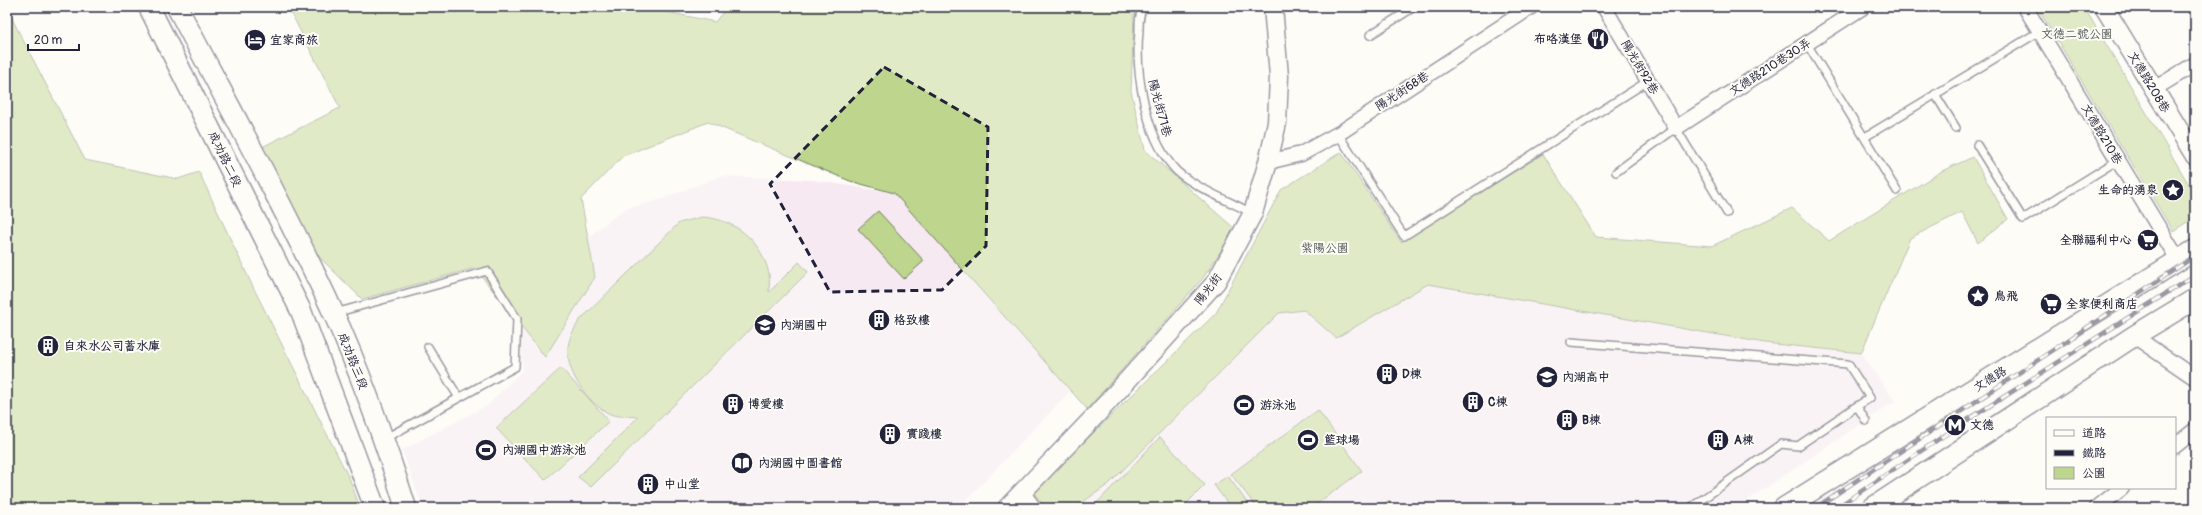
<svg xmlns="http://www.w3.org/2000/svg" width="2202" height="515" viewBox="0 0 2202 515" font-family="Pangolin,'LXGW WenKai TC',sans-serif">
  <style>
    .built { fill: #f6e9f2 }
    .green { fill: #bdd58c; stroke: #707c64 }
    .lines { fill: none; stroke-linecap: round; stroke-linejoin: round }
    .service-casing { stroke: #22223b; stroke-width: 10 }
    .minor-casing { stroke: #22223b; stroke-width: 17 }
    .tertiary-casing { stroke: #22223b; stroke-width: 21 }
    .secondary-casing { stroke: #22223b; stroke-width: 23 }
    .service { stroke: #fdfcf7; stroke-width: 7 }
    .minor { stroke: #fdfcf7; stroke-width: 14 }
    .tertiary { stroke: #fdfcf7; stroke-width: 18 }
    .secondary { stroke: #fdfcf7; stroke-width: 20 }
    .rail-casing { stroke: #22223b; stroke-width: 4.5 }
    .rail { stroke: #fdfcf7; stroke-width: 3; stroke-dasharray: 9; stroke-linecap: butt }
    .marked { fill: none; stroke: #22223b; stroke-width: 3; stroke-dasharray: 8 5; stroke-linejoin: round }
    .labels { text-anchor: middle; stroke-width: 4; stroke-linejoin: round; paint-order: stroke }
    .park-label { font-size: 12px; fill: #505853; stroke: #fdfcf7 }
    .poi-label { font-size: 12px; font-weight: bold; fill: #22223b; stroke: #fdfcf7; text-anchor: start }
    .street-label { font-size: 12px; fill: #22223b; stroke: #fdfcf7 }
  </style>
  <rect width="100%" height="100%" fill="#fdfcf7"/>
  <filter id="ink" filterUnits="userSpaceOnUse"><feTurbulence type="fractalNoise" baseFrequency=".025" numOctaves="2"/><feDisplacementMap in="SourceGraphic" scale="8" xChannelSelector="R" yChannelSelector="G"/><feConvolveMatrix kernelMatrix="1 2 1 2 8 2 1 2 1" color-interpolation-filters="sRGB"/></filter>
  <g filter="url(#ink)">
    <!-- built -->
    <path class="built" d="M721 176 812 180 894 193 1071 390 959 508H423L402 450 488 405 523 369 513 282 584 240 625 209 659 200Z
      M1428 284 1765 343 1861 353 1895 401 1736 508H1074L1109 484 1279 313 1304 310 1336 338Z"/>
    <!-- green -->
    <path class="green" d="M288 7H643L715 22 727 7H1139L1134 13 1131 91 1145 150 1235 229 1203 278 1087 409 894 193 850 181 708 122 623 156 581 199 595 277 545 357 475 268 362 299 305 243 262 147 340 108Z
      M2037 7H2084L2195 195V217L2173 231Z
      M7 9 85 160 178 179 199 172 251 283 350 480 360 508H7Z
      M1341 152 1401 242 1543 154 1596 237 1712 246 1792 208 1829 241 1942 171 1973 157 2008 219 1978 243 1962 212 1910 238 1861 353 1765 343 1428 284 1336 338 1304 310 1279 313 1109 484 1074 508H1046L1033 492 1216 313 1281 190Z
      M878 211 924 261 904 279 858 229Z
      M702 217C735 219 762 241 769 274 770 280 769 287 769 292L799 262 808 272 591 487 578 477 638 417C630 416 621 417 613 415 592 408 570 378 568 356 566 343 573 331 579 321L679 223Z
      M561 368 609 421 545 480 496 428Z
      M1318 410 1362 471 1311 508H1257L1231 474Z
      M1160 437 1205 485 1182 508H1092Z
      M1228 476 1251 508H1231L1214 485Z
      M1389 500 1394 508H1377Z"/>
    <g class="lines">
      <!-- service casing -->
      <g class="service-casing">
        <path id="service" d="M1143 7C1139 14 1139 22 1139 31 1135 73 1145 134 1173 167 1185 183 1233 203 1252 213
          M1370 35 1414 7
          M1807 44 1897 191
          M1935 94 1956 128
          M1338 134 1404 236 1648 81
          M1865 137 2040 31
          M1977 145 2023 219 2118 160
          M1616 172 1676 128 1727 213
          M335 313 487 271 517 319 515 367 384 439
          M1571 342 1848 364 1870 398 1857 406
          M428 347 459 398
          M1690 508 1781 444 1798 446 1857 406 1866 421"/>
      </g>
      <!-- minor casing -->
      <g class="minor-casing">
        <path id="minor" d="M1604 7 1676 128 1863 7
          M2025 7 2179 261
          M2154 89 2195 64
          M1268 162 1301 154 1338 134 1531 7
          M2134 336 2195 378
          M2175 446 2195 430
          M1022 492 1034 508
          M2097 508 2122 488"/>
      </g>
      <!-- tertiary casing -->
      <g class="tertiary-casing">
        <path id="tertiary" d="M2104 7 2195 156
          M1007 508 1096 415 1216 282 1253 213 1268 162 1277 123 1279 76 1273 7"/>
      </g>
      <!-- secondary casing -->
      <g class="secondary-casing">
        <path id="secondary" d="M149 7 301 311 375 508
          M177 7C230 108 285 208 333 312 362 375 385 442 406 508
          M1784 508 2195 250
          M1872 508 2134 336 2195 299"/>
      </g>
      <!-- service -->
      <use href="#service" class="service"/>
      <!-- minor -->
      <use href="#minor" class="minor"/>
      <!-- tertiary -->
      <use href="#tertiary" class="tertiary"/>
      <!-- secondary -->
      <use href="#secondary" class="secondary"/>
      <!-- rail casing -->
      <g class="rail-casing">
        <path id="rail" d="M1815 508 2195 256
          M1836 508 1966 421 2195 275"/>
      </g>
      <!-- rail -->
      <use href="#rail" class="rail"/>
    </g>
  </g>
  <!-- marked area -->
  <path d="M0 0H2202V515H0ZM884 67 988 127 986 246 942 290 830 292 770 184Z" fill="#fdfcf7" fill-opacity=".55" fill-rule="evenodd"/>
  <path class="marked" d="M884 67 988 127 986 246 942 290 830 292 770 184Z"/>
  <!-- icons -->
  <defs>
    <g id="restaurant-disc" transform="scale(1.15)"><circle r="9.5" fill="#22223b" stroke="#fdfcf7"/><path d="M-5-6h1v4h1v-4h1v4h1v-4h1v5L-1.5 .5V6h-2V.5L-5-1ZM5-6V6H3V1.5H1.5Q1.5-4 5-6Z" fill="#fff"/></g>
    <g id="hotel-disc" transform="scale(1.15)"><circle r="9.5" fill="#22223b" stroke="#fdfcf7"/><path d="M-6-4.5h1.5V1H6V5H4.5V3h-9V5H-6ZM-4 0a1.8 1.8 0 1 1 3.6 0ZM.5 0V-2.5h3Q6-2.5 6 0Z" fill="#fff"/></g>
    <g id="sight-disc" transform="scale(1.15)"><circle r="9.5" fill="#22223b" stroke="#fdfcf7"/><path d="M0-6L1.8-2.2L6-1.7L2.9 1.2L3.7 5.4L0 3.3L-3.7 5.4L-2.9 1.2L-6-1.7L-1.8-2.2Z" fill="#fff"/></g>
    <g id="supermarket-disc" transform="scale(1.15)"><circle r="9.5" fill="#22223b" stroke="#fdfcf7"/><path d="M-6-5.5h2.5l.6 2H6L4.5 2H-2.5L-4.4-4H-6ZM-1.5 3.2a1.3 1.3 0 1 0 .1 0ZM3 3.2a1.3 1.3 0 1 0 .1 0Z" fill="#fff"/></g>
    <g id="building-disc" transform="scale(1.15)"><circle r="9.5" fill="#22223b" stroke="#fdfcf7"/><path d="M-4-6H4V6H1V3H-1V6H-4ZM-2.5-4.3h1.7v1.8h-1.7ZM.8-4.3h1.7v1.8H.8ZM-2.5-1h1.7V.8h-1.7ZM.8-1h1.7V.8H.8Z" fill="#fff"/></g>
    <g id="school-disc" transform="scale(1.15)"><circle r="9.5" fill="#22223b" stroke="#fdfcf7"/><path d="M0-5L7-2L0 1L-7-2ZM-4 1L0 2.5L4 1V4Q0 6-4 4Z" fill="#fff"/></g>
    <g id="stadium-disc" transform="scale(1.15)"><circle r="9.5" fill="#22223b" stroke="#fdfcf7"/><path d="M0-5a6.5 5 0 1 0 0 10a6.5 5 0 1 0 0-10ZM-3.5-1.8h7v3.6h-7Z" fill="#fff"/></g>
    <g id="metro-disc" transform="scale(1.15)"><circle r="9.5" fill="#22223b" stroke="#fdfcf7"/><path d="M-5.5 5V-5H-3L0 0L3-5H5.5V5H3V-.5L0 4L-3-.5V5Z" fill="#fff"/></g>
    <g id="library-disc" transform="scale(1.15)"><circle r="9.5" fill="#22223b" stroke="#fdfcf7"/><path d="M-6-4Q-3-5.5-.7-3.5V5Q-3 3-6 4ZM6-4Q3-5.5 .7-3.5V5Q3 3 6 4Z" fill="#fff"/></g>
  </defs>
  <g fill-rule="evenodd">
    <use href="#restaurant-disc" x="1598" y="39"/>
    <use href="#hotel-disc" x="255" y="40"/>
    <use href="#sight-disc" x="2173" y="190"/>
    <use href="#supermarket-disc" x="2148" y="240"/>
    <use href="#sight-disc" x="1978" y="296"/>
    <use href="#supermarket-disc" x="2051" y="304"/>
    <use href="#building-disc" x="879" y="320"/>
    <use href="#school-disc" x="765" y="325"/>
    <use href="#building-disc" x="48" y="346"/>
    <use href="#building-disc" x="1387" y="374"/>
    <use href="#school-disc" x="1547" y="377"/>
    <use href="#building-disc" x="1473" y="402"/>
    <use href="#building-disc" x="733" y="404"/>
    <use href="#stadium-disc" x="1244" y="405"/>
    <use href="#building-disc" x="1567" y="420"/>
    <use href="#metro-disc" x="1955" y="425"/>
    <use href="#building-disc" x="890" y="434"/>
    <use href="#stadium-disc" x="1308" y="440"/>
    <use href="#building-disc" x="1718" y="440"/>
    <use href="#stadium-disc" x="486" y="450"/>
    <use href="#library-disc" x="742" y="463"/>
    <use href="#building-disc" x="648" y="484"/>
  </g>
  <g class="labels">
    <!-- park labels -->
    <g class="park-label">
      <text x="2077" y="38">文德二號公園</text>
      <text x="1325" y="252">紫陽公園</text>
    </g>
    <!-- poi labels -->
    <g class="poi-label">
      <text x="1582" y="43" text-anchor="end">布咯漢堡</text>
      <text x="270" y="44">宜家商旅</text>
      <text x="2158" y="194" text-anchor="end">生命的湧泉</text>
      <text x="2132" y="244" text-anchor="end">全聯福利中心</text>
      <text x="1994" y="300">鳥飛</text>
      <text x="2066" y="308">全家便利商店</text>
      <text x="894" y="324">格致樓</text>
      <text x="780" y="329">內湖國中</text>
      <text x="64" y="350">自來水公司蓄水庫</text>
      <text x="1402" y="378">D棟</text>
      <text x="1562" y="381">內湖高中</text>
      <text x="1488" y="406">C棟</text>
      <text x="748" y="408">博愛樓</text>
      <text x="1260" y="409">游泳池</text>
      <text x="1582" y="424">B棟</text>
      <text x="1970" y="429">文德</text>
      <text x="906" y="438">實踐樓</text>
      <text x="1324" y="444">籃球場</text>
      <text x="1734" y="444">A棟</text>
      <text x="502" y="454">內湖國中游泳池</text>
      <text x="758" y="467">內湖國中圖書館</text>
      <text x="664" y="488">中山堂</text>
    </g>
    <!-- street labels -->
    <g class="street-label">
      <text transform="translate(1640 67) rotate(59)" y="4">陽光街92巷</text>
      <text transform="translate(1770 67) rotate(-33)" y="4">文德路210巷30弄</text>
      <text transform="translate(2149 82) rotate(59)" y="4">文德路208巷</text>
      <text transform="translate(1402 91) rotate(-33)" y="4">陽光街68巷</text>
      <text transform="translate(1160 108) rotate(75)" y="4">陽光街71巷</text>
      <text transform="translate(2102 134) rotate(59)" y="4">文德路210巷</text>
      <text transform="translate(225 159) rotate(64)" y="4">成功路二段</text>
      <text transform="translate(1208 289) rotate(-52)" y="4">陽光街</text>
      <text transform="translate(353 361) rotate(68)" y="4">成功路三段</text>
      <text transform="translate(1990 379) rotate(-32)" y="4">文德路</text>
    </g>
  </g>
  <!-- margin -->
  <rect width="2202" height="515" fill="none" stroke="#fdfcf7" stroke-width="24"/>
  <rect x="12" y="12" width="2178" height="491" fill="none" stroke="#22223b" stroke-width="1.5" filter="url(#ink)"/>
  <!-- legend -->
  <rect x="2046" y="417" width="130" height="72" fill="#fdfcf7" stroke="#a5a5ac"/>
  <rect x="2054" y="430" width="20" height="6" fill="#fdfcf7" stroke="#a5a5ac"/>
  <text x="2082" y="437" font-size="12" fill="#22223b">道路</text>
  <rect x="2054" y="450" width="20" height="6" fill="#22223b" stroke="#a5a5ac"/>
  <text x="2082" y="457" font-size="12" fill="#22223b">鐵路</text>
  <rect x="2054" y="467" width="20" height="12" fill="#bdd58c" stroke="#a5a5ac"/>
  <text x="2082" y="477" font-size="12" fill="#22223b">公園</text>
  <!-- scale -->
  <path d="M28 44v6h51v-6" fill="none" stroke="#22223b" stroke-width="2"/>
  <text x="34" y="44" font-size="12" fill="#22223b" stroke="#fdfcf7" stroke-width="3" paint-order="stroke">20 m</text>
</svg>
